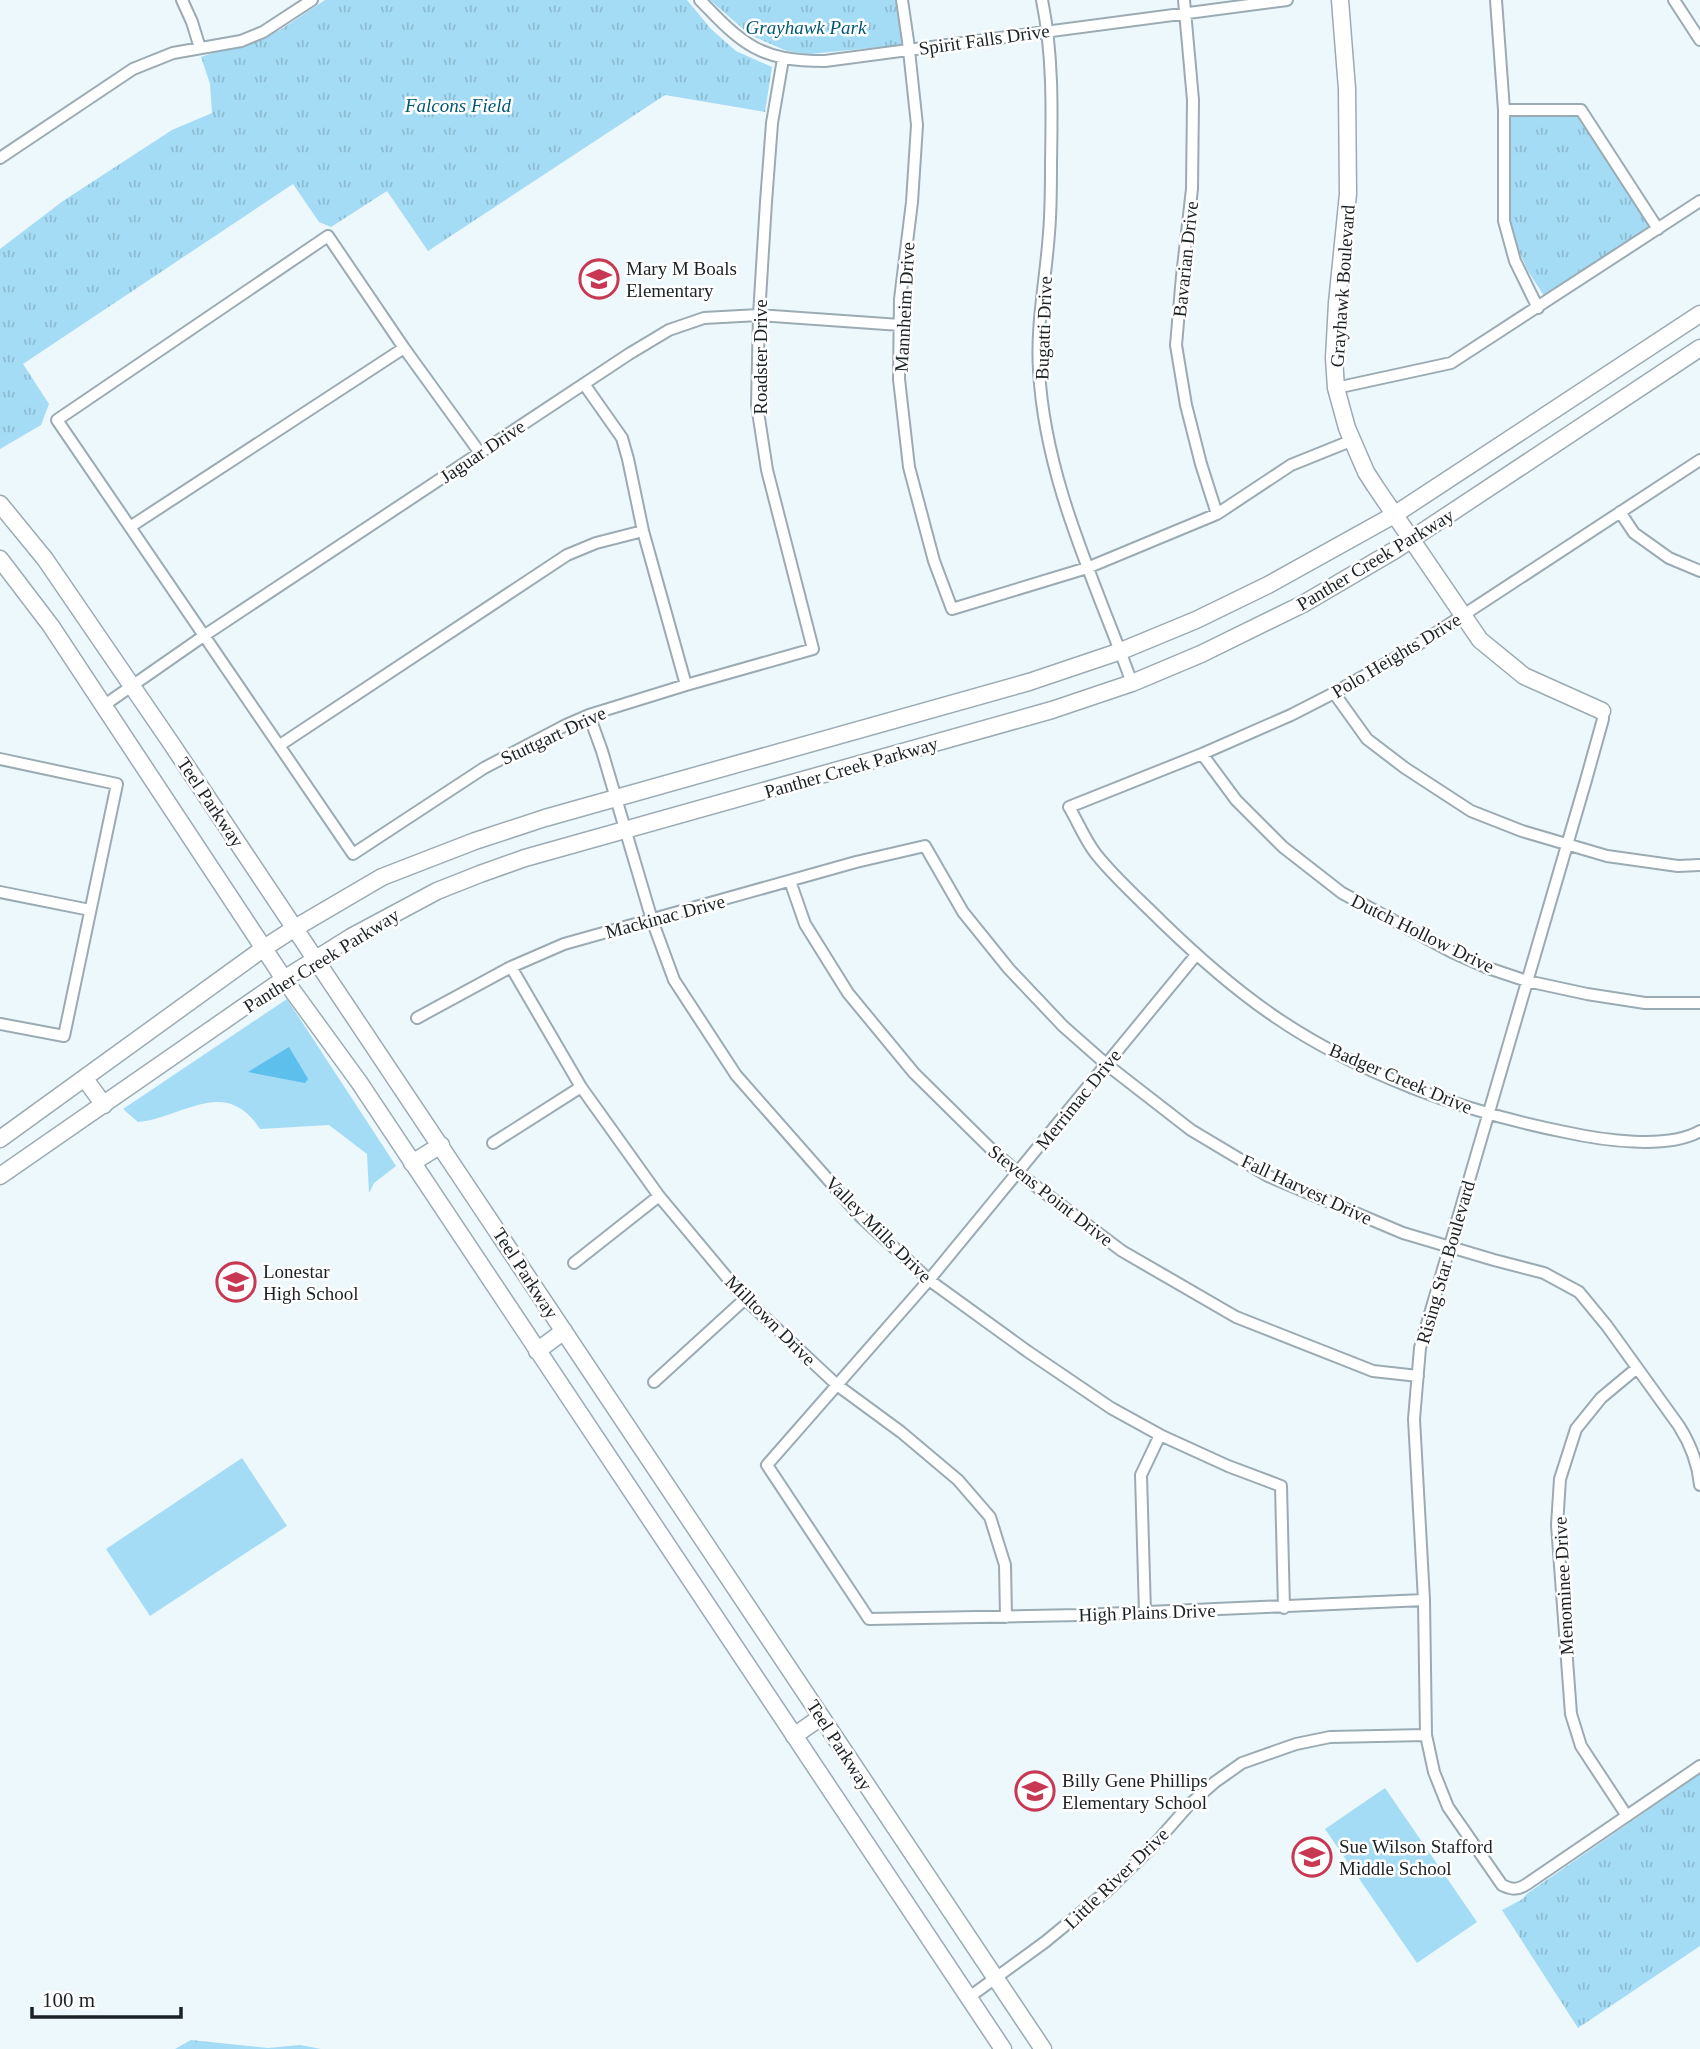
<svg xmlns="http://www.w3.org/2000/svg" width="1700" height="2049" viewBox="0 0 1700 2049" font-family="Georgia,serif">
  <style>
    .grass { fill: #a4dbf5 }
    .forest { fill: url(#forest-crowns) }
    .park { fill: url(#park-tufts) }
    .water { fill: #5cbfec }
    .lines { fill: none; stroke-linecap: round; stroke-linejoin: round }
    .street-casing { stroke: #9babb3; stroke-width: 14 }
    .secondary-casing { stroke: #9babb3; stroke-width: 19 }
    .street { stroke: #fff; stroke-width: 10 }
    .secondary { stroke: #fff; stroke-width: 16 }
    .labels { text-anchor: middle; stroke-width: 5; stroke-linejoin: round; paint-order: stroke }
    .park-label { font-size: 19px; font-style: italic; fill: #005875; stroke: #fff }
    .street-label { font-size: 19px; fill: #1b2225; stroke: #fff }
    .poi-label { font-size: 19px; fill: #1b2225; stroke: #fff; text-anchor: start }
  </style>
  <defs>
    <pattern id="forest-crowns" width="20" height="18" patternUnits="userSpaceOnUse" patternTransform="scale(1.75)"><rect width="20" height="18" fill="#a4dbf5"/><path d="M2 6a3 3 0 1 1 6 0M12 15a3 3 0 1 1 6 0" fill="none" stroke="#8dbcd2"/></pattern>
    <pattern id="park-tufts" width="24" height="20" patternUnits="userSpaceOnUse" patternTransform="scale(1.75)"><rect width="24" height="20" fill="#a4dbf5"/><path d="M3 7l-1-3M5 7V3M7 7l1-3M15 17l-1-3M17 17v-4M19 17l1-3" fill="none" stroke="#8dbcd2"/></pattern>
  </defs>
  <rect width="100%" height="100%" fill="#edf8fd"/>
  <!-- grass -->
  <path class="grass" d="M287 999 396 1166 374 1183 369 1193 367 1154 329 1125 260 1129C225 1075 183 1118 138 1122L123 1109Z
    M242 1458 287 1526 150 1616 106 1549Z
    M1385 1788 1477 1922 1417 1963 1325 1829Z"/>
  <!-- forest -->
  <path class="forest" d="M191 2040 268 2048 300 2045 321 2049H175Z"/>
  <!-- park -->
  <path class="park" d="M325 0H687L711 29 736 51 772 67 765 112 665 95 428 251 387 191 331 227 319 222 293 184 23 364 49 404 41 425 0 449V249L63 201 172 130 212 113 210 84 201 57 280 30Z
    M710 0H897L902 45 809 54 787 51 750 35Z
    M1576 114 1650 226 1544 296 1528 271 1518 249 1511 224 1509 201 1511 116Z
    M1700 1774V1946L1578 2028 1502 1910 1521 1900 1528 1893Z"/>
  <!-- water -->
  <path class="water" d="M289 1047 308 1079 305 1083 248 1072Z"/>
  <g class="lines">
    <!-- street casing -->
    <g class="street-casing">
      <path id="street" d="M182 0 192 22 200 48
        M700 0C743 45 760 61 825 61L1287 0
        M902 0 908 41 917 125 912 202 900 299 899 379 909 467 934 561 952 609 1087 568 1217 514 1291 465 1353 440
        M1042 0C1053 54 1052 109 1051 164 1051 187 1051 210 1049 233 1046 278 1036 324 1039 370 1045 481 1095 581 1132 683
        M1184 0 1193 100 1192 189 1182 276 1176 345 1186 405 1201 464 1217 514
        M1496 0 1504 110V221L1515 261 1538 308
        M1674 0 1700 40
        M1504 110H1581L1658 229
        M0 158 133 69 173 53 241 41 263 32 312 0
        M584 384 622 438 628 459 643 531 686 685
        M1336 388 1451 363 1700 201
        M480 453 404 348 328 236 57 420 353 854 484 768 566 725 589 715 686 685 813 649 767 470 757 405 759 315 766 202 772 123 783 59
        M1700 460 1416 646 1334 693 1291 715 1202 754 1069 807C1078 822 1085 840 1096 854 1114 877 1141 901 1162 922 1196 955 1232 987 1271 1014 1356 1073 1464 1112 1565 1132 1601 1140 1667 1150 1700 1131
        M1620 512 1634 533 1669 558 1700 571
        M130 527 404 348
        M1334 693 1367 739 1405 768 1471 811 1522 831 1607 856 1678 866 1700 865
        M103 706 205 635 629 354 669 330 704 318 759 315 900 325
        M1602 711 1603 719 1586 780 1420 1348 1414 1419 1424 1600 1426 1735 1434 1772 1448 1807 1502 1885C1512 1890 1518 1890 1527 1884L1700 1766
        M589 715 602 751 652 920 674 980 736 1075 861 1217 929 1280 1027 1351 1111 1408 1160 1435 1228 1466 1281 1486 1284 1608
        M280 745 567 555 596 543 643 531
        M1202 754 1236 800 1283 847 1342 893 1452 952 1488 968 1527 981 1587 994 1645 1003H1700
        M0 759 117 784 64 1036 0 1024
        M790 881 805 924 848 993 914 1073 990 1148 1017 1172 1122 1251 1236 1317 1373 1371 1418 1376
        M0 892 90 910
        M1196 955 929 1280 767 1465 869 1619 1080 1615 1424 1600
        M511 967 581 1087 659 1196 745 1299 837 1385 901 1432 958 1480 990 1517 1005 1565 1006 1617
        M417 1018 511 967 564 944 856 862 925 846 963 912 1009 969 1063 1026 1106 1064 1191 1130 1268 1176 1403 1233 1494 1260 1544 1273 1579 1292 1607 1326 1679 1426C1691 1445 1698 1463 1700 1485
        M493 1143 581 1087
        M574 1263 659 1196
        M654 1382 745 1299
        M1145 1612 1141 1475 1160 1435
        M1627 1816 1581 1746 1571 1714 1557 1525 1560 1479 1576 1429 1601 1398 1637 1368
        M968 1998 1045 1942 1107 1891 1153 1846 1189 1805 1215 1782 1242 1763 1296 1744 1330 1737 1426 1735"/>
    </g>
    <!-- secondary casing -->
    <g class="secondary-casing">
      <path id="secondary" d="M1340 0 1347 89 1348 194 1337 303 1334 358 1336 388 1347 428 1366 472 1375 486 1480 640 1524 676 1602 711
        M0 504 45 559 171 743 1043 2049
        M0 559 51 626 284 979 359 1082 1003 2049
        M85 1079 104 1105
        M0 1139 264 948 295 928 382 877 475 841 545 818 1029 682 1121 651 1196 620 1268 585 1394 515 1700 314
        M412 1163 441 1145
        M0 1176 284 979 351 937 437 891 480 874 525 858 1052 710 1132 683 1201 654 1303 604 1395 550 1700 348
        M537 1351 564 1331
        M794 1736 821 1717"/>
    </g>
    <!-- street -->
    <use href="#street" class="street"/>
    <!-- secondary -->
    <use href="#secondary" class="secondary"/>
  </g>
  <!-- icons -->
  <defs>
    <g id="school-ring" transform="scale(2.0125)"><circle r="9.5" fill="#fff" stroke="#c83852" stroke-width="1.5"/><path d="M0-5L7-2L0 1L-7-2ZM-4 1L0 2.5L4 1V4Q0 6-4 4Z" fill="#c83852"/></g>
  </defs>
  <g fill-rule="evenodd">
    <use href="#school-ring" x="599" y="279"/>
    <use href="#school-ring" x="236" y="1282"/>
    <use href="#school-ring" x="1035" y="1791"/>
    <use href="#school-ring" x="1312" y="1857"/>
  </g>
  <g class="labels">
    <!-- park labels -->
    <g class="park-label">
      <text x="806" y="34">Grayhawk Park</text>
      <text x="458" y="112">Falcons Field</text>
    </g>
    <!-- street labels -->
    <g class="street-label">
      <text transform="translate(984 39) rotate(-8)" y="7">Spirit Falls Drive</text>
      <text transform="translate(1185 259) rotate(-84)" y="7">Bavarian Drive</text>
      <text transform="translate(1342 286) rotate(-86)" y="7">Grayhawk Boulevard</text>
      <text transform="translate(904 307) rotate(-87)" y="7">Mannheim Drive</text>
      <text transform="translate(1043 328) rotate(-88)" y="7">Bugatti Drive</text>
      <text transform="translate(760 357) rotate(-90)" y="7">Roadster Drive</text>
      <text transform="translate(482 451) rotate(-34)" y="7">Jaguar Drive</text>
      <text transform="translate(1375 559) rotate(-31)" y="7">Panther Creek Parkway</text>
      <text transform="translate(1396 655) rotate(-31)" y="7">Polo Heights Drive</text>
      <text transform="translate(553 735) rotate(-25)" y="7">Stuttgart Drive</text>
      <text transform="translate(851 767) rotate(-16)" y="7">Panther Creek Parkway</text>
      <text transform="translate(211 802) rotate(56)" y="7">Teel Parkway</text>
      <text transform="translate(665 916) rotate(-15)" y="7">Mackinac Drive</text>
      <text transform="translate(1423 933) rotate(26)" y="7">Dutch Hollow Drive</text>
      <text transform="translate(321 960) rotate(-32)" y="7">Panther Creek Parkway</text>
      <text transform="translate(1401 1078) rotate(23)" y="7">Badger Creek Drive</text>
      <text transform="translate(1078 1099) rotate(-51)" y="7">Merrimac Drive</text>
      <text transform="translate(1307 1189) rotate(25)" y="7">Fall Harvest Drive</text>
      <text transform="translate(1051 1195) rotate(38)" y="7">Stevens Point Drive</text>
      <text transform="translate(879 1229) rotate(45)" y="7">Valley Mills Drive</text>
      <text transform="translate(1445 1262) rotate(-74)" y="7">Rising Star Boulevard</text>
      <text transform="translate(526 1273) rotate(57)" y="7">Teel Parkway</text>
      <text transform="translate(771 1320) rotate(45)" y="7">Milltown Drive</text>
      <text transform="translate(1563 1586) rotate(-93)" y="7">Menominee Drive</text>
      <text transform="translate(1147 1612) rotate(-2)" y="7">High Plains Drive</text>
      <text transform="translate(840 1745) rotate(57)" y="7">Teel Parkway</text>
      <text transform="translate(1116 1878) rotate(-44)" y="7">Little River Drive</text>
    </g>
    <!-- poi labels -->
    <g class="poi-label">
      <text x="626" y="275">Mary M Boals<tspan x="626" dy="22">Elementary</tspan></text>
      <text x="263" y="1278">Lonestar<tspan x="263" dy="22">High School</tspan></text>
      <text x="1062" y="1787">Billy Gene Phillips<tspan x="1062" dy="22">Elementary School</tspan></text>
      <text x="1339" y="1853">Sue Wilson Stafford<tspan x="1339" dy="22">Middle School</tspan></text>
    </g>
  </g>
  <!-- scale -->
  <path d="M32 2007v10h149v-10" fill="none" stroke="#1b2225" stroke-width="3.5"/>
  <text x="42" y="2007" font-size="21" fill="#1b2225" stroke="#ffffff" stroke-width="5" paint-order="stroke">100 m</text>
</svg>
